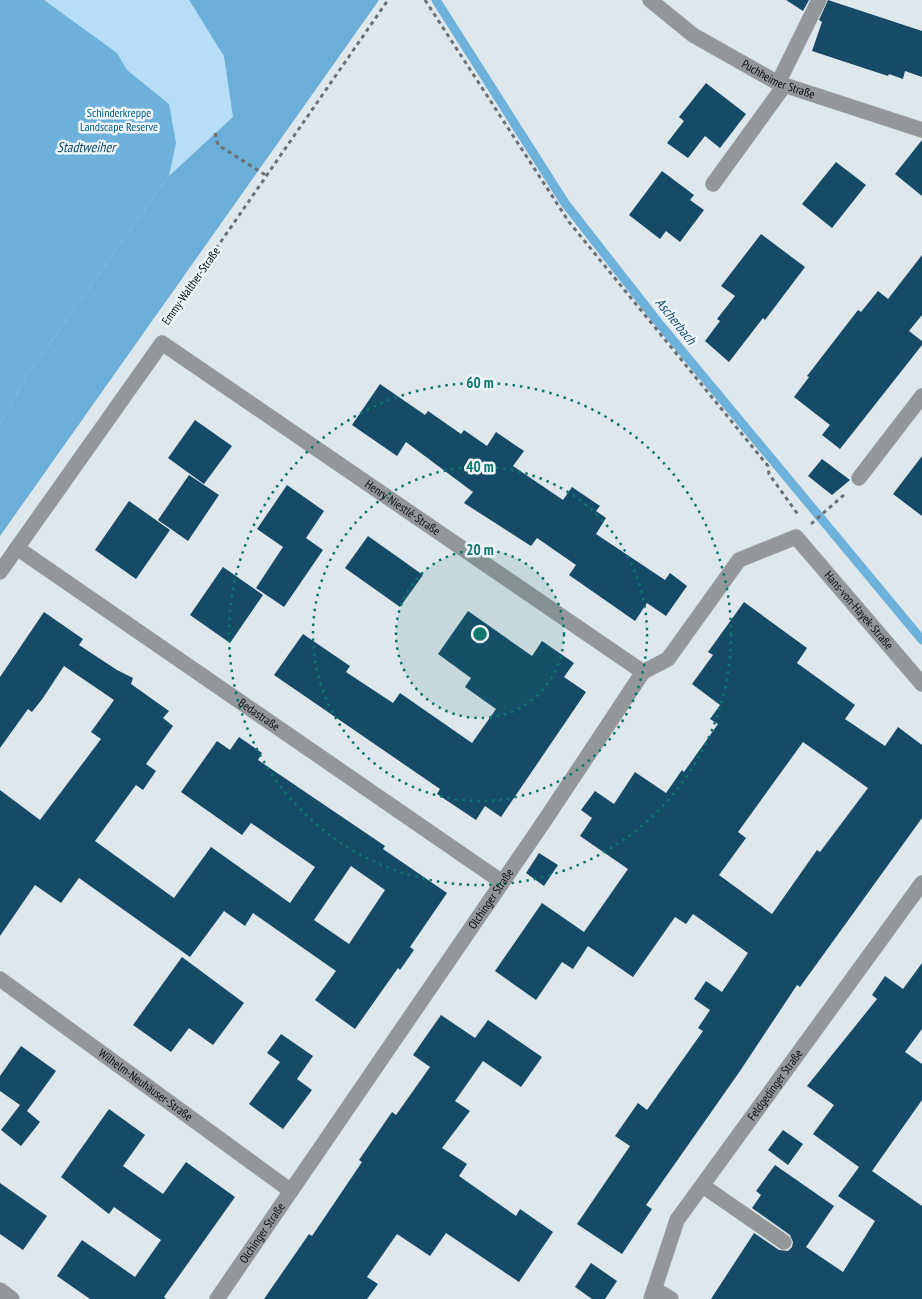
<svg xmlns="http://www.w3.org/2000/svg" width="922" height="1299" viewBox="0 0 922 1299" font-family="'PT Sans Narrow',sans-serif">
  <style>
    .green { fill: #b7def8 }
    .forest { fill: #6baed7 }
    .water { fill: #6eb1da }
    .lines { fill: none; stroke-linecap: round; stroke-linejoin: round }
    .stream { stroke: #6eb1da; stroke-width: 9 }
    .building { fill: #164b68; fill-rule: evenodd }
    .minor-casing { stroke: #bcc4c9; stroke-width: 16 }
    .path { stroke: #6a7073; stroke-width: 3; stroke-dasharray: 4 4; stroke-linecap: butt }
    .minor { stroke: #949799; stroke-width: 15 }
    .ring { fill: none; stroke: #0f766e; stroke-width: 2.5; stroke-dasharray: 2.5 5 }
    .labels { text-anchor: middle; stroke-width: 5; stroke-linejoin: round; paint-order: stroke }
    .street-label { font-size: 12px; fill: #0a0d0f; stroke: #ecf4f9 }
    .park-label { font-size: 12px; fill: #065d85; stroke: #ecf4f9 }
    .water-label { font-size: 14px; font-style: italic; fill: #174c68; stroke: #ecf4f9 }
    .centre { fill: #0f766e; stroke: #ecf4f9; stroke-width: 2.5 }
    .ring-label { font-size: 15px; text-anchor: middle; font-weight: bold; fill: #0f766e; stroke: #ecf4f9; stroke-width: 5; stroke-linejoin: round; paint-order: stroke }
  </style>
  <rect width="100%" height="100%" fill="#dee7ec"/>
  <!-- green -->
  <path class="green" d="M0 0H350L0 496Z"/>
  <!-- forest -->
  <path class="forest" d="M189 0H379L0 536V425L28 375 169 176 233 117 224 56Z"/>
  <!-- water -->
  <path class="water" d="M0 0H44L117 53 127 70 169 104 176 143 169 176 28 375 0 425Z"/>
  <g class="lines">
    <!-- stream -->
    <path class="stream" d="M436 0 565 203 658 322 922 640"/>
  </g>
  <!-- building -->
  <path class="building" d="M786 0H809L803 11Z
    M828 0 922 31V77L905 71 903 79 889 74 888 76 812 51 822 22 819 20Z
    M706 83 746 114 720 148 705 136 688 158 667 143 684 121 679 117Z
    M922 140V196L895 174Z
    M836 162 866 185 832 228 802 204Z
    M662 171 694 195 690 200 704 210 680 242 666 231 660 239 629 215Z
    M761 234 805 267 765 320 763 318 729 362 705 341 720 321 717 319 735 296 721 286Z
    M922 255V315L909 331 922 341V345L840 449 822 435 830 425 794 397 809 377 807 376 858 310 861 312 878 291 888 299Z
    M380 384 425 415 428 411 461 434 464 430 487 446 496 432 524 451 513 466 563 500 572 487 600 506 596 511 606 518 596 534 665 580 670 573 687 586 666 616 647 603 635 621 569 575 576 565 537 538 531 546 464 503 473 492 406 442 397 456 352 425Z
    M195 420 232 446 204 484 168 458Z
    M922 456V516L893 494Z
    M822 459 850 480 832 495 808 476Z
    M189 475 219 495 188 541 158 520Z
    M287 485 324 511 306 538 323 550 284 607 256 588 283 547 257 529Z
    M129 501 170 530 136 579 95 550Z
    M368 536 423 575 400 607 345 568Z
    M223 567 263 595 230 643 190 615Z
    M744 602 807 648 797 663 855 705 845 719 885 746 898 727 922 745V818L800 987 797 985 740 1071 646 1205 652 1209 622 1254 577 1224 630 1146 615 1136 638 1103 647 1110 703 1031 698 1028 710 1010 694 999 706 981 722 992 748 953 693 914 686 924 675 917 633 977 588 946 573 969 562 962 536 1000 495 971 542 903 584 932 628 869 580 836 592 818 581 810 595 791 614 804 635 772 666 793 682 770 684 772 718 724 710 719 720 705 692 684 713 655 708 652ZM803 742 868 788 820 852 817 850 772 914 719 875 746 838 738 832Z
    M468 611 532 656 542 641 574 663 564 677 586 692 501 817 485 806 476 820 437 794 440 789 274 675 303 634 350 666 346 672 393 703 400 693 472 743 496 709 465 687 471 678 438 654Z
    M44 612 83 639 79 645 117 670 133 678 131 684 169 711 163 718 173 726 146 764 156 771 143 790 136 785 95 841 174 898 211 847 290 903 315 867 251 823 242 835 181 792 217 741 230 750 239 737 262 753 258 760 385 846 383 849 447 893 410 947 414 950 400 970 398 968 355 1029 315 1000 336 971 253 913 245 926 224 911 190 957 79 878 61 903 35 885 0 936V790L40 820 101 739 91 732 114 700 64 666 43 698 32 712 28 709 0 748V677ZM351 866 385 890 349 944 314 920Z
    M539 853 558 865 544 886 526 873Z
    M182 957 244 1003 213 1045 189 1028 171 1052 133 1025Z
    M922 963V1029L905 1052 922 1064V1100L872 1171 922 1206V1299H711L754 1233 779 1250 788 1251 792 1247 793 1242 790 1235 752 1208 761 1195 756 1191 775 1165 834 1206 806 1247 843 1272 875 1221 838 1196 859 1167 813 1134 834 1105 807 1086 877 999 872 995 885 976 903 989Z
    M441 1015 475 1038 488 1020 542 1057 521 1087 483 1061 455 1101 470 1111 442 1148 467 1164 459 1176 516 1216 520 1209 553 1232 519 1282 446 1233 430 1256 397 1234 367 1277 378 1284 367 1299H264L309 1234 312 1236 362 1162 359 1160 392 1112 396 1115 430 1067 413 1055Z
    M281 1034 313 1056 297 1079 312 1090 283 1129 249 1104 280 1062 267 1053Z
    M21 1046 56 1071 27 1111 40 1122 21 1146 1 1130 20 1105 0 1091V1076Z
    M109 1109 145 1135 123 1166 163 1194 186 1162 235 1197 164 1297 166 1299H90L57 1276 82 1240 135 1277 161 1240 114 1207 109 1214 61 1177Z
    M783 1130 803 1144 788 1165 768 1150Z
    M0 1183 47 1216 23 1250 0 1234Z
    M591 1263 617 1281 605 1299H592L575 1287Z"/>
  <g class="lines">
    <!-- minor casing -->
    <g class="minor-casing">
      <g id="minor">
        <path id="s1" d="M650 0 693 35 778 83 922 130"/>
        <path d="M778 83 819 0"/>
        <path d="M713 184 784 86"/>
        <path d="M859 478 922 396"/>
        <path id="s2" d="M17 548 502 882"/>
        <path id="s3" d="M0 572 162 343 643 672"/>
        <path id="s4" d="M0 979 291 1191"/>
        <path d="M703 1186 784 1242"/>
        <path d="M654 1289 671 1299"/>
        <path d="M0 1290 12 1299"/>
        <path id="s5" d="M217 1299 545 820 643 672 668 659 739 560 796 537 922 684"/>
        <path id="s6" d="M651 1299 677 1220 922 883"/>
      </g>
    </g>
    <!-- path -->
    <path class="path" d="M425 0 569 222 768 466 769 474 799 516
      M215 133 218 145 267 176
      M166 321 388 0
      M811 524 846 493"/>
    <!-- minor -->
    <use href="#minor" class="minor"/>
  </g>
  <!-- distance rings -->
  <circle cx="480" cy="634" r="84" fill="#0f766e" fill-opacity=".12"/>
  <g class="ring">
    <circle cx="480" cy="634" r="84"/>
    <circle cx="480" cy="634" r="167"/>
    <circle cx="480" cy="634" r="251"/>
  </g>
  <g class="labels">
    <!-- street labels -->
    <g class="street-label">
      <text dy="4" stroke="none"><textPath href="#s1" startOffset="152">Puchheimer Straße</textPath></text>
      <text transform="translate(191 286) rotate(-55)" y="4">Emmy-Walther-Straße</text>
      <text dy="4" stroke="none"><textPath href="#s3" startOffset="572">Henry-Niestlé-Straße</textPath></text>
      <text dy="4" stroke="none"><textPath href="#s5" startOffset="1066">Hans-von-Hayek-Straße</textPath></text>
      <text dy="4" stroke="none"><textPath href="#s2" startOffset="294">Bedastraße</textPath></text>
      <text dy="4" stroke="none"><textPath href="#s5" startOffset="485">Olchinger Straße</textPath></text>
      <text dy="4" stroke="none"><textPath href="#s4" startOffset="180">Wilhelm-Neuhäuser-Straße</textPath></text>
      <text dy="4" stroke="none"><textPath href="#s6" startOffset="250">Feldgedinger Straße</textPath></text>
      <text dy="4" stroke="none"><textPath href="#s5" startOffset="80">Olchinger Straße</textPath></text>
    </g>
    <!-- park labels -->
    <g class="park-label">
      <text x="119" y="117">Schinderkreppe<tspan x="119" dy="14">Landscape Reserve</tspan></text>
    </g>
    <!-- water labels -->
    <g class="water-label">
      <text x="86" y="152">Stadtweiher</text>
      <text transform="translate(676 321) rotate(51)" y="5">Ascherbach</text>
    </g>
  </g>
  <circle cx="480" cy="634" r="8" class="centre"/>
  <g class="ring-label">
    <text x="480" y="388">60 m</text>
    <text x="480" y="472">40 m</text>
    <text x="480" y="555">20 m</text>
  </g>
</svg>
